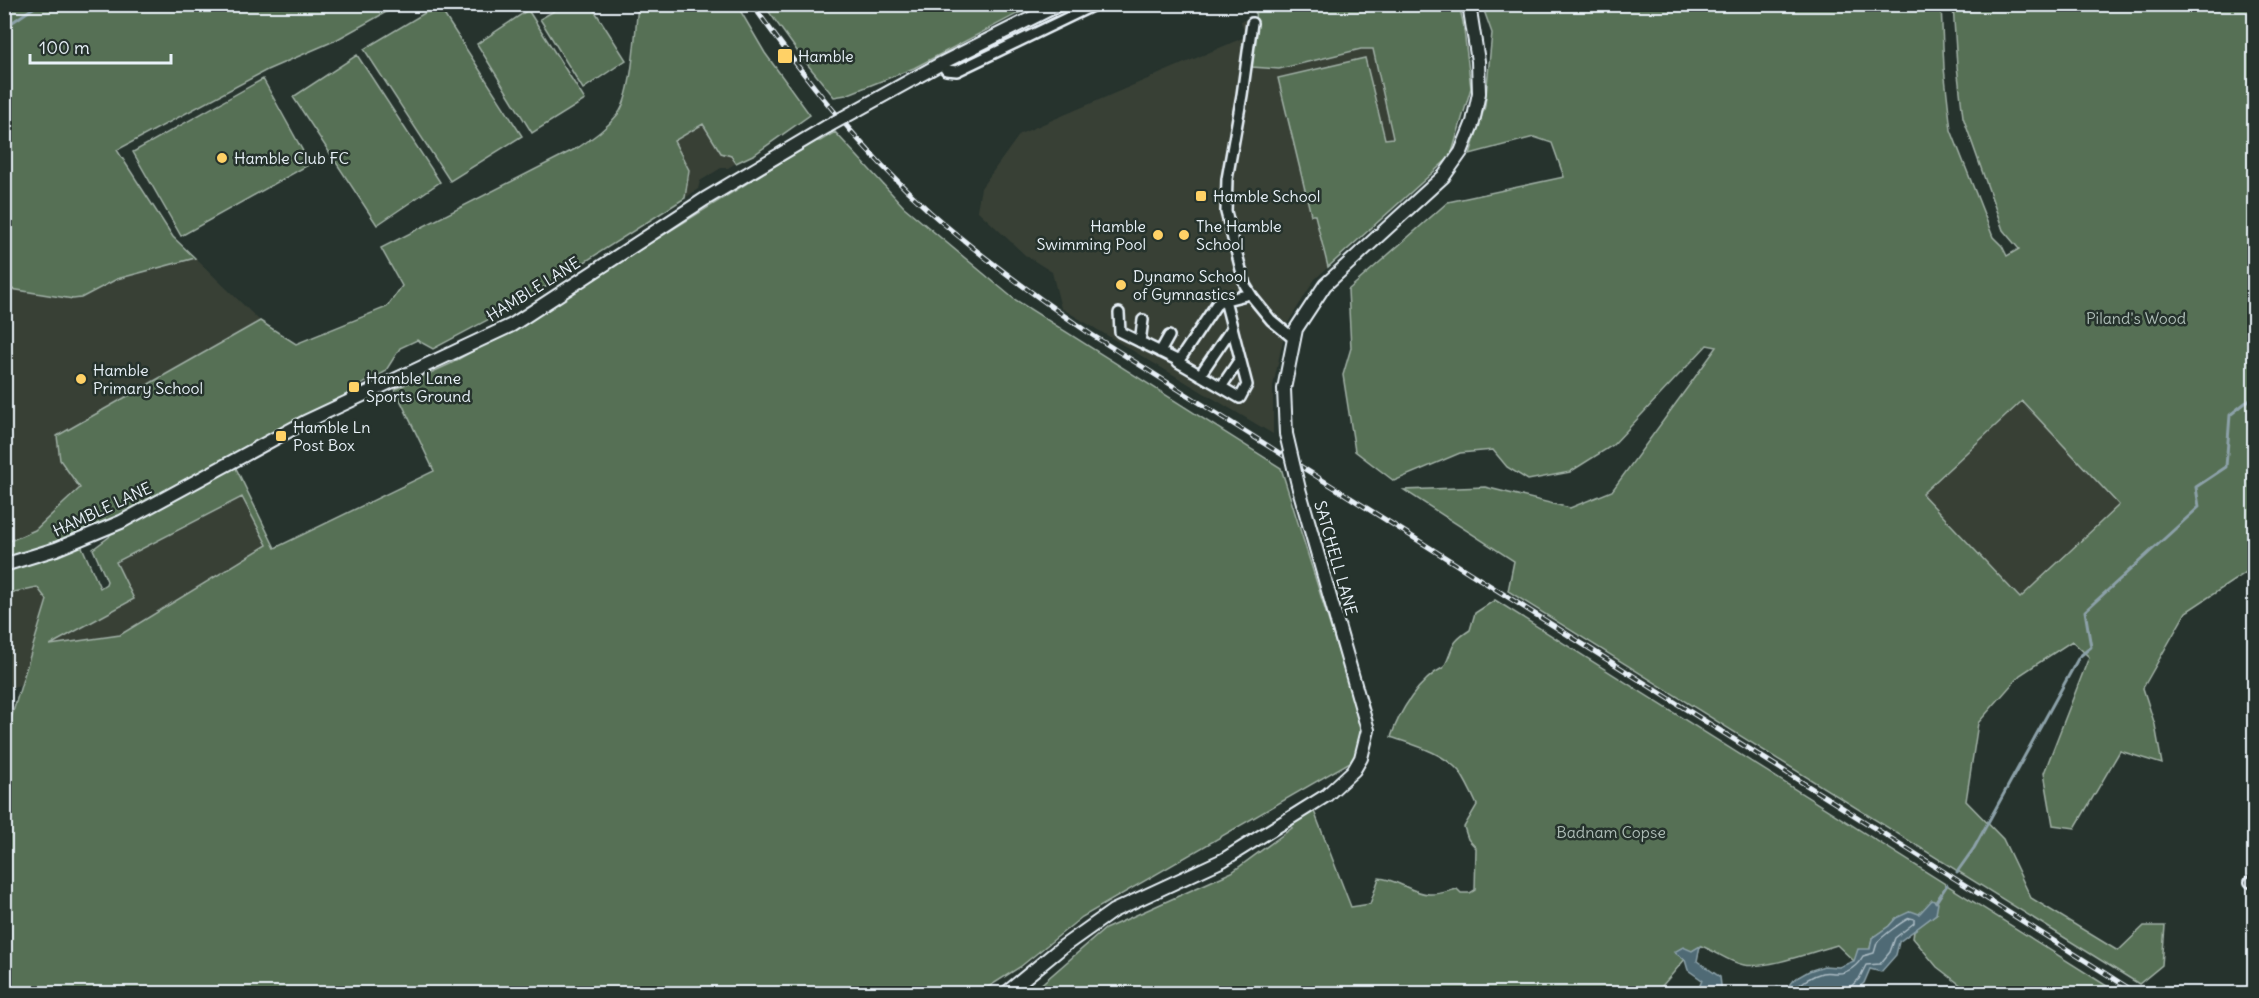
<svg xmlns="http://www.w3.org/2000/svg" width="2259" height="998" viewBox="0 0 2259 998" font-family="Delius,sans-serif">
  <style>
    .built { fill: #384036 }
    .green { fill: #577055; stroke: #a0b0a6; stroke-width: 1.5; fill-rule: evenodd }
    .water { fill: #4f6b75; stroke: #8ca1a9; stroke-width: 1.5 }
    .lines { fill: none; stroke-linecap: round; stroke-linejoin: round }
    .shore { stroke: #abbbc4; stroke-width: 1.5 }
    .stream { stroke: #8ca1a9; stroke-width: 3 }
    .street-casing { stroke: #e8f1f8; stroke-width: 14 }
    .secondary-casing { stroke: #e8f1f8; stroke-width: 16 }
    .street { stroke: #26332d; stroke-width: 9 }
    .secondary { stroke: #26332d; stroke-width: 12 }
    .rail-casing { stroke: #e8f1f8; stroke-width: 5 }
    .rail { stroke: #26332d; stroke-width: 3; stroke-dasharray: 9; stroke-linecap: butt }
    .secondary-bridge-casing { stroke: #e8f1f8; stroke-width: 16; stroke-linecap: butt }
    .secondary-bridge { stroke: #26332d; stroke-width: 12 }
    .poi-dot { fill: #ffd166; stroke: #26332d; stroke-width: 2 }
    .labels { text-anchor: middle; stroke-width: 5; stroke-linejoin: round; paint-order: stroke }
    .poi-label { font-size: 16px; fill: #e8f1f8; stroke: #26332d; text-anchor: start }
    .street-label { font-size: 16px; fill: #e8f1f8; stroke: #26332d }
    .park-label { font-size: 16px; fill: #aebdb7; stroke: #26332d }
  </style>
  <rect width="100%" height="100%" fill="#26332d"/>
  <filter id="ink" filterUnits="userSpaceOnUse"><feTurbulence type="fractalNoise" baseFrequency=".0167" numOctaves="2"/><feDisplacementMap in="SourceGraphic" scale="12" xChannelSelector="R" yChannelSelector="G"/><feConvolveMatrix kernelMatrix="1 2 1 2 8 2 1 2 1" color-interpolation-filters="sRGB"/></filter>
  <g filter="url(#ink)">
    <!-- built -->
    <path class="built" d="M1256 5H1459L1463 22 1471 88 1451 156 1315 279 1286 326 1273 386V434L1061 308 1052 272 1025 255 977 210 981 188 1020 134 1245 37 1241 21 1256 17Z
      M703 124 721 153 731 156 736 163 728 168H721L700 181 698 189 685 198 689 170 674 141Z
      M195 258 260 321 57 436 60 460 81 488 35 530 5 543 4 288 73 299 81 298 117 279Z
      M2022 401 2120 505 2020 599 1922 494Z
      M241 496 267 545 60 671 48 646 134 599 115 562Z
      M37 587 47 600 21 686 5 687V594Z"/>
    <!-- green -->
    <path class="green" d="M566 4 591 5 626 60 583 89 540 19Z
      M1485 4 1941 5 1944 68 1951 130 1993 237 2002 246 2007 256 2019 249 2003 230 1963 117 1957 66 1953 5H2254V567L2186 612 2143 688 2155 725 2162 764 2120 751 2075 828 2053 825 2044 773 2089 657 2072 641 2020 675 1978 723 1966 801 2003 839 2031 898 2118 951 2144 926H2165L2162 965 2139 984 1508 591 1514 561 1404 490 1485 487 1570 508 1612 491 1717 347 1707 345 1613 445 1570 472 1528 480 1507 467 1493 450 1460 453 1394 481 1355 451 1343 375 1351 348 1348 290 1448 202 1564 177 1552 143 1534 137 1470 154 1485 106 1492 33 1482 5ZM2022 401 2119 505 2020 598 1922 494Z
      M4 5 5 4 399 5 334 41 267 70 117 150 173 237 195 258 117 279 81 298 73 299 5 288Z
      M438 5 522 136 450 181 364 49Z
      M638 5H737L765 53 810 115 755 154 736 163 731 156 721 153 703 124 674 141 689 170 685 198 525 300 433 349 417 340 400 348 385 372 364 383 305 422 233 462 275 548 434 471 395 389 450 364 528 319 815 141H820L835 132 904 207 1014 299 1281 468 1363 731 1360 749 1352 761 1082 917 1020 967 979 993 5 994V738L47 600 37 587 5 594V543L35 530 80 488 60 460 57 436 260 321 296 344 387 307 402 286 381 248 579 147C594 137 607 128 618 114 633 94 635 31 638 5ZM242 497 267 545 120 635 50 645 134 599 116 562ZM113 529 109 537 93 549 107 581 106 584 100 588 79 540Z
      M764 5H1034L914 68 846 95 834 97 803 59Z
      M1256 5H1459L1463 22 1471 88 1451 156 1328 267 1315 215H1311L1278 78 1365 58 1385 139 1393 138 1373 49H1361L1279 69 1252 67Z
      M528 10 585 100 532 133 477 44Z
      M357 55 440 182 377 225 293 97Z
      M263 79 310 164 181 236 133 152Z
      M1495 600 2118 993H1968L1967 990 1937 967 1913 938 1914 930 1936 914 1896 918 1889 926 1872 938 1870 949 1854 961 1837 945C1812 952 1768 969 1744 965 1728 962 1716 951 1701 946L1692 951 1656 993 1030 994 1105 929 1232 872 1292 828 1290 816 1312 806 1351 907 1370 904 1379 878C1397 879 1411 893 1429 894 1438 895 1448 891 1457 889L1461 893H1470L1475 890 1476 848 1468 839 1464 827 1477 805C1472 794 1466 781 1459 771 1442 752 1414 745 1391 737 1400 710 1419 680 1444 667 1455 647 1448 644 1470 630L1475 613Z"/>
    <!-- water -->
    <path class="water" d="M1932 900 1938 903 1936 914 1899 942 1896 955 1881 972 1870 969 1864 983 1852 993H1773L1777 987 1787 988 1793 980 1809 971 1824 966 1839 967 1854 961 1858 949H1870L1872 938 1889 926 1896 918 1911 911 1919 914Z
      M1700 946 1697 961 1720 977 1722 993H1697L1702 980 1688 970 1685 960 1674 952 1683 947 1692 951Z"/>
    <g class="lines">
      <!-- shore -->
      <path class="shore" d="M1789 994C1800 985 1807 977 1822 973 1827 972 1831 973 1836 973 1848 974 1858 965 1863 956L1874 953C1875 950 1876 946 1877 943 1881 937 1904 920 1910 918L1914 919V923L1895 938 1890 952 1880 964 1866 965 1859 979 1849 988 1848 994"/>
      <!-- stream -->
      <path class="stream" d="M4 28 39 4
        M1957 872 1974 848 2079 657 2091 647 2085 611 2199 507 2196 487 2226 467 2230 415 2254 396
        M1936 902 1947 885"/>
      <!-- street casing -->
      <g class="street-casing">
        <path id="street" d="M1252 23 1242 95 1227 179 1226 212 1245 285 1253 298 1271 320 1294 339
          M942 63 946 70 957 71 1096 4
          M1225 300 1247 385 1240 398 1178 362 1218 302 1250 294
          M1119 313 1120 332 1179 361
          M1140 342 1143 320
          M1160 352 1169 336
          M1200 375 1232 328
          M1221 387 1240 359
          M2250 882 2254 883"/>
      </g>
      <!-- secondary casing -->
      <g class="secondary-casing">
        <path id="secondary" d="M857 110 942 63 1060 4
          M1286 434 1284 389 1296 329 1325 285 1444 176 1461 152 1473 122 1479 93 1478 61 1469 4
          M4 565 56 549 121 522 305 422 512 325 705 199 828 126
          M1005 994 1061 948 1113 911 1223 860 1327 795 1354 770 1361 758 1368 730 1299 489"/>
      </g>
      <!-- street -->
      <use href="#street" class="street"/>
      <!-- secondary -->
      <use href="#secondary" class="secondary"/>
      <!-- rail casing -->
      <g class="rail-casing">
        <path id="rail" d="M752 4C805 78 862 151 930 212 980 256 1034 295 1089 333L2138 994"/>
      </g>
      <!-- rail -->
      <use href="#rail" class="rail"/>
      <!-- secondary-bridge casing -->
      <g class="secondary-bridge-casing">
        <path id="secondary-bridge" d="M828 126 857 110
          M1286 434 1299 489"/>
      </g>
      <!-- secondary-bridge -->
      <use href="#secondary-bridge" class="secondary-bridge"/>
    </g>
  </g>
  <!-- markers -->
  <g class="poi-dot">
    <rect x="777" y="48" width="16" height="16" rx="3"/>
    <circle cx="222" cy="158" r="6"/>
    <rect x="1195" y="190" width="12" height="12" rx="3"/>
    <circle cx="1158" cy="235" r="6"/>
    <circle cx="1184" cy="235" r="6"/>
    <circle cx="1121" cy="285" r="6"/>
    <circle cx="81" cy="379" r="6"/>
    <rect x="348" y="381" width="12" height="12" rx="3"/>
    <rect x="275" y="430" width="12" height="12" rx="3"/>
  </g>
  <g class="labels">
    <!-- poi labels -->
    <g class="poi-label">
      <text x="798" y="62">Hamble</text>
      <text x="234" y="164">Hamble Club FC</text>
      <text x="1213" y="202">Hamble School</text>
      <text x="1146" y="232" text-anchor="end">Hamble<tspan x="1146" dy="18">Swimming Pool</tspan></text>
      <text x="1196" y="232">The Hamble<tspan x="1196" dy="18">School</tspan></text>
      <text x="1133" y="282">Dynamo School<tspan x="1133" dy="18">of Gymnastics</tspan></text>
      <text x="93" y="376">Hamble<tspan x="93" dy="18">Primary School</tspan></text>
      <text x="366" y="384">Hamble Lane<tspan x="366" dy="18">Sports Ground</tspan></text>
      <text x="293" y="433">Hamble Ln<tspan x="293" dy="18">Post Box</tspan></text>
    </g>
    <!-- street labels -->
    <g class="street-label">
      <text transform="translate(533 289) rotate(-32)" y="6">HAMBLE LANE</text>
      <text transform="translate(102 509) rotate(-25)" y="6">HAMBLE LANE</text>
      <text transform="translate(1336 558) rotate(74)" y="6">SATCHELL LANE</text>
    </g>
    <!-- park labels -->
    <g class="park-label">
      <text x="2136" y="324">Piland's Wood</text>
      <text x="1611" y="838">Badnam Copse</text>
    </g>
  </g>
  <!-- margin -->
  <rect width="2259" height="998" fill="none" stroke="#26332d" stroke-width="24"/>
  <rect x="12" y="12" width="2235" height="974" fill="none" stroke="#e8f1f8" stroke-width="2" filter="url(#ink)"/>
  <!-- scale -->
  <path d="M30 54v9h141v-9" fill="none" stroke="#e8f1f8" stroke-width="3"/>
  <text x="39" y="54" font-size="18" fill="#e8f1f8" stroke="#26332d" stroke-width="4.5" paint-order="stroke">100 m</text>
</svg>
